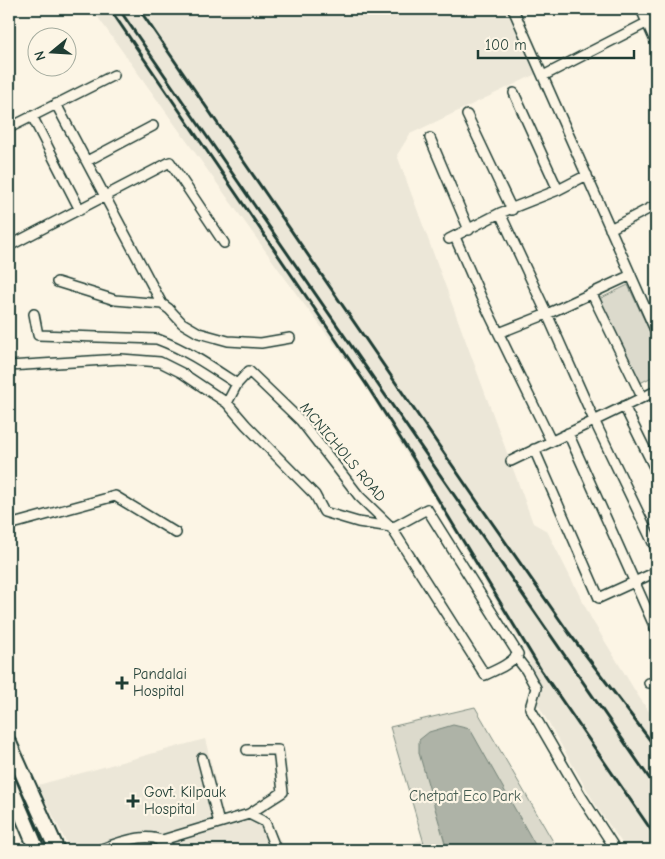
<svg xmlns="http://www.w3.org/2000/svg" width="665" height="859" viewBox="0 0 665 859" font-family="'Comic Neue',sans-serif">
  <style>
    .built { fill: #ece7d8 }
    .green { fill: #dcdacc; stroke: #7e8c80 }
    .water { fill: #aeb3a7; stroke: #758479 }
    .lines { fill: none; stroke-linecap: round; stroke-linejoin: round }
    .minor-casing { stroke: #1f3d34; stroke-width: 12 }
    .primary-casing { stroke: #1f3d34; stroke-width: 18 }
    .minor { stroke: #fcf5e5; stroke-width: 9 }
    .primary { stroke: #fcf5e5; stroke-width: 14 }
    .rail { stroke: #1f3d34; stroke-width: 3 }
    .poi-dot { fill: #1f3d34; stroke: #fcf5e5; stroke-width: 2 }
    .labels { text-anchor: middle; stroke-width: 4.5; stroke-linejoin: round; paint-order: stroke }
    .street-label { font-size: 15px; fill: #1f3d34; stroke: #fcf5e5 }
    .poi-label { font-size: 15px; fill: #1f3d34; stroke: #fcf5e5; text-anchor: start }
    .park-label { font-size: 15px; fill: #455c52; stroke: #fcf5e5 }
  </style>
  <rect width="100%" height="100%" fill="#fcf5e5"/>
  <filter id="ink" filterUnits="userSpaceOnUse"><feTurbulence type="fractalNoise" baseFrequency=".02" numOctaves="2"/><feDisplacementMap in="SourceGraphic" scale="10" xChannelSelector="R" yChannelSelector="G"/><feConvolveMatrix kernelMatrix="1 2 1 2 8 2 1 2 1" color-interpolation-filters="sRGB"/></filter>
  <g filter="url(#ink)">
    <!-- built -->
    <path class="built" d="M92 9H506L536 74 410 134 397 155 533 523 547 531 592 620 637 694 656 722V850H627L598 809 537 703 528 655 441 509 358 375 300 299Z
      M205 739 226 823 267 818 286 850H70L38 785Z
      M423 840 426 850H382Z"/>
    <!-- green -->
    <path class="green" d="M628 285 656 345V375L636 385 595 301Z
      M475 707 558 850H426L390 727Z"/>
    <!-- water -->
    <path class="water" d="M453 725 470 729 538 850H447L419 753V740L429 732Z"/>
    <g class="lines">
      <!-- minor casing -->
      <g class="minor-casing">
        <path id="minor" d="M513 9 656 332
          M641 9 656 43
          M543 76 656 18
          M514 93 558 190
          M56 104 162 304
          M467 115 512 210
          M32 116 80 210
          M9 128 114 75
          M430 138 469 230
          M87 161 153 126
          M500 213 547 314 594 420 656 549
          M610 229 656 205
          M455 237 481 297 551 441
          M449 239 500 213 558 190 587 175
          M9 246 170 162 224 243
          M57 282 115 300 162 304 169 309 182 323 199 333 228 341 261 343 290 338
          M592 294 642 397
          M34 314 38 335 157 339C187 350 211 367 237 384
          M499 333 547 314 631 275
          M9 366 121 359 160 362 182 373 227 403 246 425 315 495 324 512 358 522 391 527 485 675C498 669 509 665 518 654L427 509 396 526 391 527 359 496 301 421 249 371 237 384 227 403
          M624 406 656 471
          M568 433 656 630
          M534 449 599 598 656 572
          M511 461 656 391
          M9 525 115 496 176 533
          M516 657 526 670 536 688 530 708 581 796 616 850
          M649 683H656
          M247 750H278L283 792 249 814
          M202 758 219 823
          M159 841 249 814 265 822 276 850
          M99 850C117 843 159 826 170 850"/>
      </g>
      <!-- primary casing -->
      <g class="primary-casing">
        <path id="primary" d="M9 743 57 850
          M9 784 37 850"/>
      </g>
      <!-- minor -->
      <use href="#minor" class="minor"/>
      <!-- primary -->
      <use href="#primary" class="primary"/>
      <!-- rail -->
      <path class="rail" d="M110 9 366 384 413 458 541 670 656 837
        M119 9 656 788
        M139 9 481 507 569 633 656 748"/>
    </g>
  </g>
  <!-- markers -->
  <g class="poi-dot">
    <path d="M119.5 675.5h5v5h5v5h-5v5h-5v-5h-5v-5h5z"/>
    <path d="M130.5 793.5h5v5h5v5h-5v5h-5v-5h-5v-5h5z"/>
  </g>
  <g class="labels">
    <!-- street labels -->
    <g class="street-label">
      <text transform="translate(343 452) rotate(50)" y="5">MCNICHOLS ROAD</text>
    </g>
    <!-- poi labels -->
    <g class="poi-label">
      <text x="133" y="679">Pandalai<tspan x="133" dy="17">Hospital</tspan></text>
      <text x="144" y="797">Govt. Kilpauk<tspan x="144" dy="17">Hospital</tspan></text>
    </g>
    <!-- park labels -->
    <g class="park-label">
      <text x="465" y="801">Chetpat Eco Park</text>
    </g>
  </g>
  <!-- margin -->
  <rect width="665" height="859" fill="none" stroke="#fcf5e5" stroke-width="30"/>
  <rect x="15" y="15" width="635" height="829" fill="none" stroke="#1f3d34" stroke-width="2" filter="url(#ink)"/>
  <!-- north arrow -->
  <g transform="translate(52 52) rotate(252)"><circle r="24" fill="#fcf5e5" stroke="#a4ab9e"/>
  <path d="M0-4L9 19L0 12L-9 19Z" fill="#1f3d34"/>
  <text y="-8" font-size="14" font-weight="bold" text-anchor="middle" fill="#1f3d34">N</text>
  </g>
  <!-- scale -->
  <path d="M478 50v8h156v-8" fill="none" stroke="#1f3d34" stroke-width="2.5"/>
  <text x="485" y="50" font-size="15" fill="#1f3d34" stroke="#fcf5e5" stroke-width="4" paint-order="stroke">100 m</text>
</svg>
